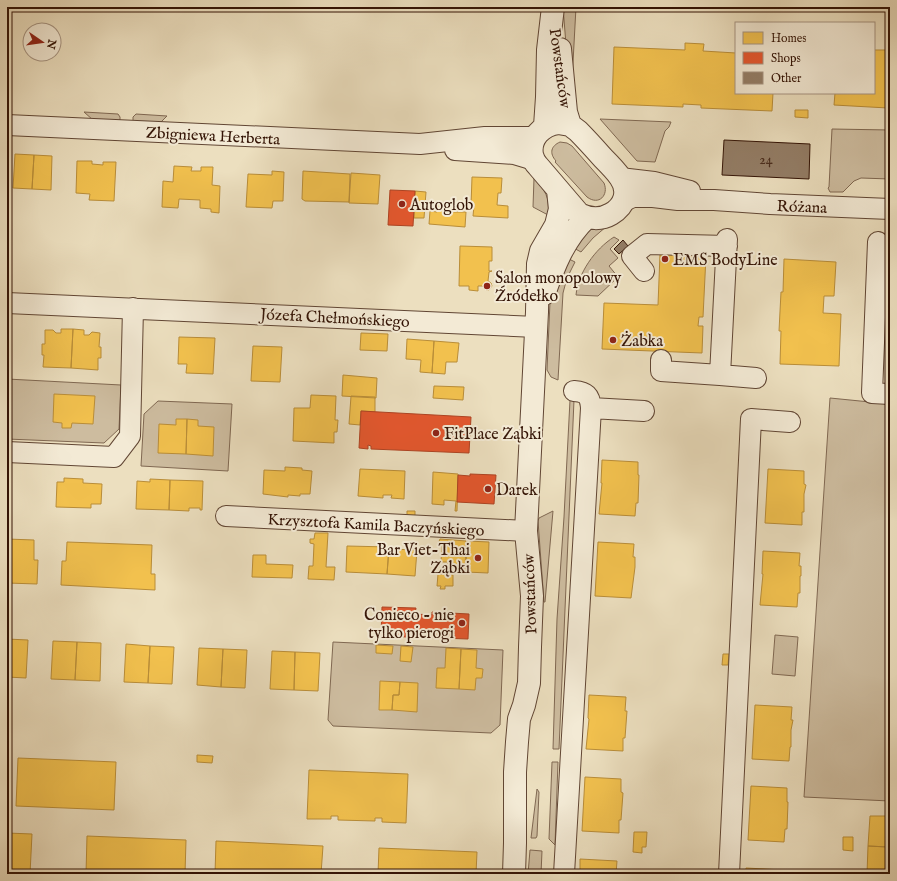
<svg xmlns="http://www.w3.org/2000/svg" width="897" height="881" viewBox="0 0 897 881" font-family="'IM FELL English',serif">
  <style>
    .green { fill: #cdbc9f; stroke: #806852 }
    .homes { fill: #f2c14e; stroke: #b98d38 }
    .shops { fill: #e4572e; stroke: #af4322 }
    .building { fill: #937d66; stroke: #331305 }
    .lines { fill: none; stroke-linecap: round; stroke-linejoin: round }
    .minor-casing { stroke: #614634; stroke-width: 22 }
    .tertiary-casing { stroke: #614634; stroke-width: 24 }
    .minor { stroke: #f3ead5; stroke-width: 20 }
    .tertiary { stroke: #f3ead5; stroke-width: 22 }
    .poi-dot { fill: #8f2418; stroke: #f3ead5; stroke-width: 1.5 }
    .labels { text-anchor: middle; stroke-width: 4; stroke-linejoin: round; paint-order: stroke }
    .number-label { font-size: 14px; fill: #4b2e1d }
    .street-label { font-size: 16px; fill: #331305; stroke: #f3ead5 }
    .poi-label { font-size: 16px; fill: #331305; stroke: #f3ead5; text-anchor: start }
  </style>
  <rect width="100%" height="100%" fill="#ecdfbf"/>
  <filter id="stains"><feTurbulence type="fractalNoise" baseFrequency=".005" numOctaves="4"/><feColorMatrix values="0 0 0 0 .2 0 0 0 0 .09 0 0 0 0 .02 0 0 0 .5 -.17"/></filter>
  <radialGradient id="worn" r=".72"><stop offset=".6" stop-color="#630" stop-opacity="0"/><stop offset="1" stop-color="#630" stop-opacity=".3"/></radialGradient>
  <!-- green -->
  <path class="green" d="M563 7H576L572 81 569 82Z
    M84 112 118 114 120 117V121L93 120Z
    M136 114 167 116 160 123 133 122V117Z
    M600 119 671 122 669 127 665 131 655 162 637 161Z
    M832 129 890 130V179L861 178 854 181 843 192H830L828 188 829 187Z
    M560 142 567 143 572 146 604 183C609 195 599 206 587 197L555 162 556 161C549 153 551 146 560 142Z
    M534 178C545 191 550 196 548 215L533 207Z
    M607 226 593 238 581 252 570 246 587 230Z
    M614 237 619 240 610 249 618 258 609 266 618 277 598 296 576 295C578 273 595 249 614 237Z
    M565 257 575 262 567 278 563 293 558 380 551 377 547 370 550 302Z
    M7 379 121 385 119 429 104 443 7 439Z
    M830 398 890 404V801L804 797Z
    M570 400H574L559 749H553L557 619 564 517Z
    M158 401 232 404 228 471 141 466 144 414Z
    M553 511 545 602H544L538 521 539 518Z
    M775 635 798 637 795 676 772 674Z
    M333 642 503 650 500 725 491 733 333 726 328 720Z
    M552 762H558L555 845 549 839Z
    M537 789 539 792 537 836 536 838H531Z
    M530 850 542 851 541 874H528Z"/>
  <!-- homes -->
  <path class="homes" d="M685 43 704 44 703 51 736 53V93H773L772 111 701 108V105L683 104V107L612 104 614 47 685 50Z
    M874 50H890V104H888V108L834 105 835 93H874Z
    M795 110H808V118L795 117Z
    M15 154 34 155 32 189 13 188Z
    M34 155 52 156 51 190 32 189Z
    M77 161H92V164L103 165V162H116L114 201 89 200 90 194 76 193Z
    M174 166 192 167 191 171H201V167H213L212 185 220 186 219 213 211 212V209L200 208V200L179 199 178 208 162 207 163 181 173 182Z
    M272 171 284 172 283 201H273L272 208 246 207 248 174 272 175Z
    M303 171 350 174 349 202 305 201 302 199Z
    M351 173 380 175 378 204 349 203Z
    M472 177 502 178 501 193H498L497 205 508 206V218L473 216 474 206H471Z
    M415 191 426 192 424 218H414Z
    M438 202 453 203V212H466L465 227 429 224 430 211 437 212Z
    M460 246 492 247V261H489V271H492L489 272 488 281 491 283 492 286 489 290H486L482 286H478V291L469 290V286H459Z
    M660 254 706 256 703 317H699L698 326H703L702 353 602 349 604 303 658 305Z
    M784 259 836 262 834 296H824L823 313 841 314 839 366 780 364 781 331H779L781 292H783Z
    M7 329H9L8 359H7Z
    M61 329H73L71 368 43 367 44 355H42V344H45V330H53L56 333H61Z
    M73 329 84 330V335H89L92 332 100 333 99 347H101V358H98V370L71 368Z
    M361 333 388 334 387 351 360 350Z
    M179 337 215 338 213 374 186 373 187 364H178Z
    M407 339 434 341 432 373 420 372 421 360 406 359Z
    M434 341 459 343 457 362H446L445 374 432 373Z
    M253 346 282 347 280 382 251 381Z
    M343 375 377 378 376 398 342 396Z
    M434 386 464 387 463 400 433 398Z
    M54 394 95 396 93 424 72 423 71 428H62V423L53 422Z
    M311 395 336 396 335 420H338L337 432H334V443L293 441 294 408H310Z
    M351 396 375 397V412L361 411 360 425 349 424Z
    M176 419H187L186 454 158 453 159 424 176 425Z
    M187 419 198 420V426L214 427 213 456 186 454Z
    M602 460 638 462V475H639L638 503H636L635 516 599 514 602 483H601Z
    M285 467 302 468V470L312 471 310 494H300V496L288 495V497L263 494 264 470 285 471Z
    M360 469 405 471 404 499 391 498 392 495H383V498L358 496Z
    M768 469 804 471V484L806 485 804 494V512H802V525L765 523Z
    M433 472 458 474 457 511H455L456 501 444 500V505L432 504Z
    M64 478 83 479V483L102 484 101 504H91V508L56 507 57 482H64Z
    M150 479 170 480 169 510 136 509 137 481 150 482Z
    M170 480 203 481 202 510H200V508H189V511L169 510Z
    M407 511H415V517L407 516Z
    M315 533H328L326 567H335L334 580 308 579 309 566H313L314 544 310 543V539H314Z
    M7 539 34 540V560H38L37 584 7 583Z
    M440 539 466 541 465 571 448 570V562H441L442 544H438Z
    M467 541 489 542 488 573 466 572Z
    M67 542 152 545 151 574H155V590L61 585 62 561H66Z
    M598 542 634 544 633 557H635V567L631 598 595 596Z
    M347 546 389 547 387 574 346 572Z
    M389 549 417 550 415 576 387 574Z
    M763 551 800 553 799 566H801V576H800V593H798L797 607 760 605 763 574H762Z
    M253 555H266V564L293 565 292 578 252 577Z
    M438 574 453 575V586H445V589H440L441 586H437Z
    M7 639 28 640 26 678 7 677Z
    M53 641 77 642 75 680 51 679Z
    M77 642 101 643 100 681 75 680Z
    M126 644 150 646 148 683 124 682Z
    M376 645 393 646 392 654 376 653Z
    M150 646 174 647 172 684 148 683Z
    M401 646 413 647 411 662 400 661Z
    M199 648 223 649 221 687 197 685Z
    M446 648 461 649 459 689 436 688 437 668H445Z
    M223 649 247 650 245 688 221 687Z
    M461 649 477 650 476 668 483 669 482 678H476L475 690 459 689Z
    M272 651 295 652 294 690 270 689Z
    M295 652 320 653 318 691 294 690Z
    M723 654H729L728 665H722Z
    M380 681 400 682 399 695H393L392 710H379Z
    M400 682 418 683 417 712 392 710 393 695H399Z
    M589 695 626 697 625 711H627L625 738H623V751L586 749 589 719 588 718Z
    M755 705 792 707 791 720H793L791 730V747H790L789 761 752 759Z
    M197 755 213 756 212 763 197 762Z
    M18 758 116 762 114 810 16 806Z
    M309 770 408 774 406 823 382 822V818H375V821L338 820V816H331V819H307Z
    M585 777 621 779V792L623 793 621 820H619V833L582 831Z
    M751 786 787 788V802H788L787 829H785L784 842 748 840Z
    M870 816H890V832L889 831 888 847 868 846Z
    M634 832H647L646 847H642V853L633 852Z
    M7 833 32 834 30 874H7Z
    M87 836 186 840 185 874H86Z
    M843 837H853V851L843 850Z
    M216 841 323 846 321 874H215Z
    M868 846 888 847V874H867Z
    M379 848 477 852 476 874H378Z
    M580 859 617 861 616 874H580Z
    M746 868 783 870V874H746Z"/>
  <!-- shops -->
  <path class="shops" d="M390 190 415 191 413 226 388 225Z
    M361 411 471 417 469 453 371 449V446L368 445V449L359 448Z
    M470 474 496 475 494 504 457 502 458 475 470 476Z
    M382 607 416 608 415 614 432 615V612L469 614 468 639 413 637V630L406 629V637L381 636Z"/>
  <!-- building -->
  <path class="building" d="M724 140 810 144 809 179 722 175Z
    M623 240 628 246 619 254 614 249Z"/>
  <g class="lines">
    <!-- minor casing -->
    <g class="minor-casing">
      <path id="minor" d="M7 125 420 144 485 137H536
        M455 150 514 154 534 160
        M620 178 654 182 690 191
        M624 201 633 197H653L678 200H714L770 204 890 209
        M878 242 872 393 890 394
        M644 271 632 256 647 244 727 246
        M7 303 536 327
        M661 360V371L720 375 727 239
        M720 375 756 378
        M591 408 644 411
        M7 452 114 457 130 436 133 308
        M226 516 526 531
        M564 874 591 408C590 395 586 392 574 391
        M729 874 751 419 790 422"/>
    </g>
    <!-- tertiary casing -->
    <g class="tertiary-casing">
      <path id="tertiary" d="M560 49 566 112 570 125
        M558 123 570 125 578 131C587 140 595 149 603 158 609 164 615 170 620 177 630 191 625 206 611 214 601 220 589 219 579 214L538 166C535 163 533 159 532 155 529 138 542 125 558 123Z
        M545 126 547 97 548 50 553 7
        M544 294C554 266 564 239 586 218
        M514 874 515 843V772L517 742 519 719 524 705 529 683 530 647 532 596 526 531 537 312 538 264 541 251 556 225 560 209 558 190"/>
    </g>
    <!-- minor -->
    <use href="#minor" class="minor"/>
    <!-- tertiary -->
    <use href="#tertiary" class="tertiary"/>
  </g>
  <!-- markers -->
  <g class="poi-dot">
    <circle cx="402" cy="204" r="4"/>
    <circle cx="665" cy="259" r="4"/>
    <circle cx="487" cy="286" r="4"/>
    <circle cx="613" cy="340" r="4"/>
    <circle cx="436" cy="433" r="4"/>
    <circle cx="488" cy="489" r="4"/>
    <circle cx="478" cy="558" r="4"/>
    <circle cx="462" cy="623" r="4"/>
  </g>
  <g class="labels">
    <!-- number labels -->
    <g class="number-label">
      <text x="766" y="164">24</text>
    </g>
    <!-- street labels -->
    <g class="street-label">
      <text transform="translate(561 68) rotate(82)" y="6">Powstańców</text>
      <text transform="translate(213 135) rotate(3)" y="6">Zbigniewa Herberta</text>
      <text transform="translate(802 206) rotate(2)" y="6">Różana</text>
      <text transform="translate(335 317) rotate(3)" y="6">Józefa Chełmońskiego</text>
      <text transform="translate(376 524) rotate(3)" y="6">Krzysztofa Kamila Baczyńskiego</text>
      <text transform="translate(529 594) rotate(-92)" y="6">Powstańców</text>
    </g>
    <!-- poi labels -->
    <g class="poi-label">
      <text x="410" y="210">Autoglob</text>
      <text x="673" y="265">EMS BodyLine</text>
      <text x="495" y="283">Salon monopolowy<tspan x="495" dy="18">Źródełko</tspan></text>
      <text x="621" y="346">Żabka</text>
      <text x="444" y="439">FitPlace Ząbki</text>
      <text x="496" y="495">Darek</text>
      <text x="470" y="555" text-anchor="end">Bar Viet-Thai<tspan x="470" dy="18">Ząbki</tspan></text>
      <text x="454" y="620" text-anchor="end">Conieco - nie<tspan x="454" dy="18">tylko pierogi</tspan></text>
    </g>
  </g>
  <!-- margin -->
  <rect width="897" height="881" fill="none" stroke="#ecdfbf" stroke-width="24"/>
  <rect x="8" y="8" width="881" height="865" fill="none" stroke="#331305" stroke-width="2"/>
  <rect x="12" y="12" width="873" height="857" fill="none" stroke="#331305"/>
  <!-- legend -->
  <rect x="735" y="22" width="140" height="72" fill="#f3ead5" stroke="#a69482"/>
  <rect x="743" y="32" width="20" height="12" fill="#f2c14e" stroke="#a69482"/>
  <text x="771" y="42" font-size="12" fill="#331305">Homes</text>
  <rect x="743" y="52" width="20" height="12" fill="#e4572e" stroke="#a69482"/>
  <text x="771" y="62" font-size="12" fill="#331305">Shops</text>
  <rect x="743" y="72" width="20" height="12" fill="#937d66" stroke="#a69482"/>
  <text x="771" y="82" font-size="12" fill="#331305">Other</text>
  <!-- north arrow -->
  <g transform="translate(42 42) rotate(103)"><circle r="19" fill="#f3ead5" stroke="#a69482"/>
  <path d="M0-3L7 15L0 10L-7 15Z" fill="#8f2418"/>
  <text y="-6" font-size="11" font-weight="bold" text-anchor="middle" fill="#331305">N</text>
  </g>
  <rect width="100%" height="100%" filter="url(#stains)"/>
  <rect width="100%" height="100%" fill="url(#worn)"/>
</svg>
